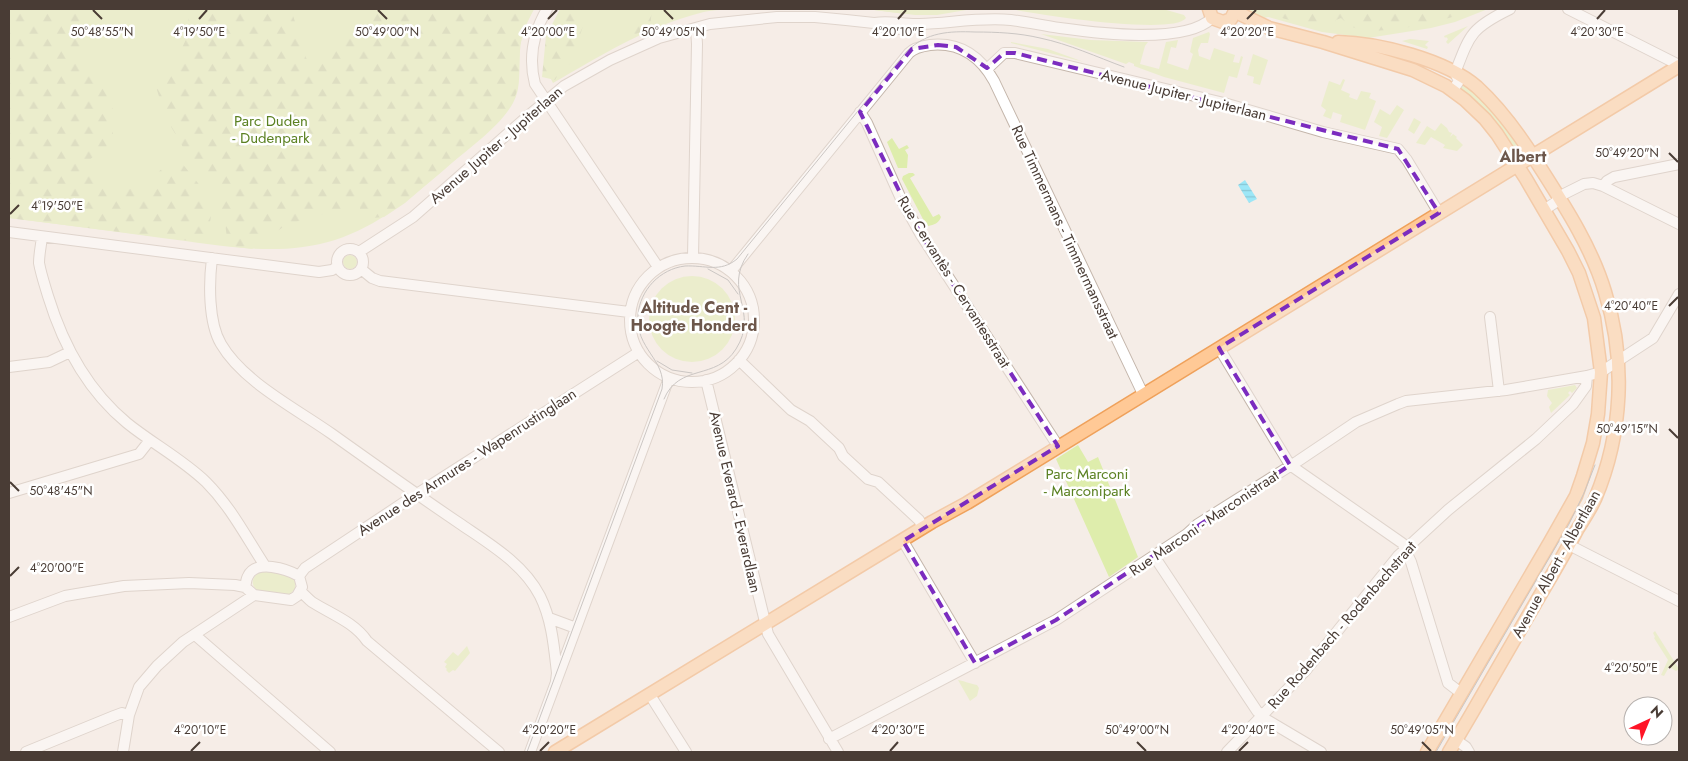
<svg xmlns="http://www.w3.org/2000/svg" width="1688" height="761" viewBox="0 0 1688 761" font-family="Jost,sans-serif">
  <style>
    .green { fill: #deedac }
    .forest { fill: url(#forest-firs) }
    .water { fill: url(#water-rules) }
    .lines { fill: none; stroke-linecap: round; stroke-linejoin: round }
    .minor-casing { stroke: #c4b6ab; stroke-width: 12 }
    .major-casing { stroke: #efa15b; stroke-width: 15 }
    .minor { stroke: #fff; stroke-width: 10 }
    .major { stroke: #ffc996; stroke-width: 12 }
    .tram { stroke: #979797; stroke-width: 1 }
    .marked { fill: none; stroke: #7b2cbf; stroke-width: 4; stroke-dasharray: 10 6; stroke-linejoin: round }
    .ticks { fill: none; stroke: #493c35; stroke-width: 2 }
    .labels { text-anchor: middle; stroke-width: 5; stroke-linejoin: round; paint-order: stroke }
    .street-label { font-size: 15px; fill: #493c35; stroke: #fff }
    .park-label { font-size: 15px; fill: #5b8122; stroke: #fff }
    .neighbourhood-label { font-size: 16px; font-weight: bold; fill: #6d574b; stroke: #fff }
    .ticks-label { font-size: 12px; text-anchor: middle; fill: #493c35; stroke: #fff; stroke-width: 5; stroke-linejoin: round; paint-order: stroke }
  </style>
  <defs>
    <pattern id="forest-firs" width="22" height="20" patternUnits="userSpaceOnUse" patternTransform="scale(1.25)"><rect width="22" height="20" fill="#deedac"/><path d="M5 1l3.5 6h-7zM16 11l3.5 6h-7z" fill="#c0cc95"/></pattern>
    <pattern id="water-rules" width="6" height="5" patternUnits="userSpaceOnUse" patternTransform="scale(1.25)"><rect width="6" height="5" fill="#9de7f7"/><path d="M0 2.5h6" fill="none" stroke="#89c7d4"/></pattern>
  </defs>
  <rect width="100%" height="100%" fill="#f5ede7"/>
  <!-- green -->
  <path class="green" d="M9 9H534C526 22 521 36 520 51 518 69 522 87 513 103 499 128 466 150 445 169 411 198 378 226 335 240 278 258 220 245 162 238 111 231 60 224 9 218Z
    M568 9H731C721 10 710 10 700 13 648 26 600 56 553 83L550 77Z
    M866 9H972L937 15H915Z
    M1011 9H1163L1184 15 1186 18C1173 36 1035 14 1011 9Z
    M1246 9H1488L1455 22 1431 28 1368 38 1322 32 1268 17 1264 18Z
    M1468 26 1448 44 1446 42 1448 39 1446 37 1445 38 1444 36Z
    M1209 32 1210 34 1208 43H1201L1198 50 1199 56 1210 60 1214 48 1235 55 1233 62 1239 63 1241 56 1243 57 1237 78 1229 76 1224 93 1164 77 1134 66V64L1129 62 1126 64 1041 34 1091 40 1148 42 1145 46 1140 64 1159 69 1166 42 1178 40 1176 48 1171 47 1167 63 1188 70 1193 54 1190 52 1193 38Z
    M1410 39 1429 41 1425 45 1428 47 1427 49 1402 41Z
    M1011 42 1048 49 1084 62 1011 43Z
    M1253 54 1268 60 1260 85 1253 83 1254 77 1247 75Z
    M1343 79 1345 80 1341 90 1350 94 1349 97 1357 100 1361 91 1371 93 1369 98 1376 101 1365 130 1340 122 1342 115 1333 112 1331 119 1323 116 1326 110 1321 106 1329 81 1340 85Z
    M1463 83 1473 88 1520 143 1513 147 1503 132 1460 89Z
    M1397 105 1404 110 1387 138 1379 136 1382 127 1374 122 1380 109 1390 115Z
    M1414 118 1421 122 1414 134 1408 130Z
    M1441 123 1447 128 1449 132 1452 133 1450 137 1453 134 1457 137 1456 138 1463 145 1457 151 1443 148 1445 145 1431 137 1425 145 1416 143 1427 126 1435 131Z
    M892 138 899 149 907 145 909 148 905 150 908 155 907 168H898L887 142Z
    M909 173H913L915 175 910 178 933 217 939 214 941 217C939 223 934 225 928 226L924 221 902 179 903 176Z
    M343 262a7 7 0 1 1 14 0a7 7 0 1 1-14 0Z
    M649 319a43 43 0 1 1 86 0a43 43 0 1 1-86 0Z
    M1575 385 1577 388 1572 393 1570 391 1568 393 1570 395 1551 413 1549 407 1552 403 1547 396 1548 390Z
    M1078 445 1088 462 1098 457 1138 557 1109 577 1056 459Z
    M261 571 290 575 295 581V589L289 595 257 590C249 583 253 576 261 571Z
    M1655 631 1679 669 1676 671 1669 667 1664 676 1661 675 1668 660 1654 638 1655 637 1653 633Z
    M467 646 470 653 455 671 453 670 449 673 446 670 447 669 445 667 447 664 444 662 453 652 458 656Z
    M958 680C961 680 971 684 977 685L979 688 977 696 970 701Z"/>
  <!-- forest -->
  <path class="forest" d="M9 9H84L81 62 100 75 113 110V142L85 163 103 186 152 191V178L168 163 181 162C194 179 218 201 209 225 207 231 202 237 199 242L9 218Z
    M188 9H291L310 70 364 22 366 9H534L525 27 520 45 519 79 516 94 507 111 492 128 405 203 384 217 372 218 364 217 360 211V203L286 225 252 249 228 246 224 215 211 175 184 149 166 118 156 87 175 63 189 33Z
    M560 9H589L579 38 577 62 563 66 555 80 542 77 546 36Z
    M644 9H652L650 28 636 34 621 32 645 19Z
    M866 9H905V14Z
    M1262 9H1470C1450 22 1384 34 1360 30 1353 28 1346 23 1341 18L1336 20 1335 26H1331C1309 25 1281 21 1262 9Z"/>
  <!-- water -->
  <path class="water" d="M1245 180 1257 199 1249 203 1238 185Z"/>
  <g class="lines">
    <!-- minor casing -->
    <g class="minor-casing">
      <path id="minor" d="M547 9C533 33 528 57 535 84L658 267
        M1568 9 1679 65
        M875 23C890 20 904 25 920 24 950 23 981 17 1011 20 1028 22 1044 26 1060 28 1096 33 1185 45 1212 18
        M987 69 1004 53H1015L1224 103 1323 132 1398 149 1407 160 1439 213
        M1450 89 1455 87 1459 81 1455 73C1470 34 1471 28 1510 9
        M860 112 867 123 902 201 921 235 1058 446
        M1603 186 1607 181 1614 177 1679 164
        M1544 210 1556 202 1558 197 1584 184 1593 183 1603 186 1679 224
        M9 232 319 272 332 270 337 267
        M42 237C41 246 39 254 39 263 41 274 45 286 48 296 63 345 87 390 127 423 153 444 182 459 206 482 231 507 246 537 265 566
        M337 262a13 13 0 1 1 26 0a13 13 0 1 1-26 0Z
        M359 252 413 217 529 115 564 86 610 60 659 38 710 24 777 17H815L846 20 874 23 885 28 900 29H906L917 24
        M693 257 697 44 696 28
        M630 320a62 62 0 1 1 124 0a62 62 0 1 1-124 0Z
        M212 258C209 282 208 322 221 344 243 382 297 409 332 434 374 464 416 494 459 523 488 543 523 563 540 596 552 620 554 647 557 673L556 681
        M361 269 372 278 380 281 629 312
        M731 271 909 53C914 48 923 46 930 45 959 42 980 56 994 81L1143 394
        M1490 317 1499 391
        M1219 348 1290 465 1402 543 1411 562 1448 683 1461 693
        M739 360 791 410 810 421 839 448 843 456 868 479 878 482 919 520 923 528
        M9 367 49 362 70 352
        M706 380 768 634 838 752
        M9 493 139 454 150 440
        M903 541 975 663
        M1569 545 1679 601
        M1154 556 1257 711 1267 720 1321 752
        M299 576 305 568 406 501 639 352
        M300 591C304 594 308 599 312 602 331 614 354 622 367 641L499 752
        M9 617 65 596 124 586 189 583 235 585 245 587 254 595 291 600 297 596 302 587 299 576C287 569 256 559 248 576 246 579 246 584 245 587
        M549 618 576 628
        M195 635 330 752
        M650 695 686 752
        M829 739 1056 620 1187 534 1198 524 1298 461 1356 422 1398 404 1406 401 1506 390 1587 376 1601 372 1653 338 1679 294
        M1456 740 1466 747 1469 752
        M26 752 114 716 122 713 129 715
        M123 752 129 715 139 687 157 666 183 642 254 595
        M530 752 669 378
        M1227 752 1306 670 1398 556 1448 510 1536 439 1573 404 1586 386 1587 376"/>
    </g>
    <!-- major casing -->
    <g class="major-casing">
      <path id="major" d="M1209 9 1212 18 1223 22 1231 19 1236 9
        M1236 12 1269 28 1323 42 1413 70 1446 86 1465 100 1485 119 1497 134 1526 179 1568 251 1579 273 1594 318 1601 372 1598 414 1593 443 1583 476 1576 496 1550 542 1427 752
        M1338 42C1379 43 1446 60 1477 87 1501 109 1519 134 1536 161 1562 202 1591 245 1605 292 1626 359 1623 433 1595 499 1590 510 1583 520 1577 530 1564 555 1549 580 1535 604 1506 654 1478 703 1449 752
        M555 752 932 522 967 503 1679 66"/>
    </g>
    <!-- minor -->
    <use href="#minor" class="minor"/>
    <!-- major -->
    <use href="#major" class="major"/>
    <!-- tram -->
    <path class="tram" d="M708 269 728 280 738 294
      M657 361 672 370 692 373
      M664 399C679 363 716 381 736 349 760 311 722 291 748 254
      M527 752 662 389C667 360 635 349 638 315 640 290 660 269 685 266 705 265 720 273 737 259L907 51C927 32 949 31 975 32 997 32 1019 33 1040 38 1069 44 1097 57 1124 67
      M1436 752 1569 524 1584 493 1595 465"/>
  </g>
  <!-- marked area -->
  <path d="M0 0H1688V761H0ZM938 45 956 47 987 68 1004 53H1015L1398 149 1439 213 1219 348 1290 465 1056 620 975 663 903 541 1058 446 921 235 860 112 912 49Z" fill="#f5ede7" fill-opacity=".55" fill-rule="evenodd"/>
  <path class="marked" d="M938 45 956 47 987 68 1004 53H1015L1398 149 1439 213 1219 348 1290 465 1056 620 975 663 903 541 1058 446 921 235 860 112 912 49Z"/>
  <!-- ticks -->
  <path class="ticks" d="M93 10 102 19M378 10 387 19M664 10 673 19M199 19 207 10M548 19 557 10M898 19 906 10M1247 19 1256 10M1597 19 1605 10M1669 153 1678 162M10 214 19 205M1669 306 1678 297M1669 429 1678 438M10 482 19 491M10 576 19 567M1669 668 1678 659M1137 742 1146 751M1422 742 1431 751M191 751 200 742M540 751 549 742M890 751 898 742M1239 751 1248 742"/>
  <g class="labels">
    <!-- street labels -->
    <g class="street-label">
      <text transform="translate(1184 95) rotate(14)" y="5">Avenue Jupiter - Jupiterlaan</text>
      <text transform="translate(496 145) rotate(-41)" y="5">Avenue Jupiter - Jupiterlaan</text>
      <text transform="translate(1065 232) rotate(65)" y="5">Rue Timmermans - Timmermansstraat</text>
      <text transform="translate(954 282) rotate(58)" y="5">Rue Cervantès - Cervantesstraat</text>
      <text transform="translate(467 462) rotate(-33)" y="5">Avenue des Armures - Wapenrustinglaan</text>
      <text transform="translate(735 502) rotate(77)" y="5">Avenue Everard - Everardlaan</text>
      <text transform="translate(1204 523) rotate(-34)" y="5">Rue Marconi - Marconistraat</text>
      <text transform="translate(1556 564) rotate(-61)" y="5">Avenue Albert - Albertlaan</text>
      <text transform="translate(1342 625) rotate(-49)" y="5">Rue Rodenbach - Rodenbachstraat</text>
    </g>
    <!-- park labels -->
    <g class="park-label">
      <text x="271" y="126">Parc Duden<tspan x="271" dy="17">- Dudenpark</tspan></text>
      <text x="1087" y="479">Parc Marconi<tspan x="1087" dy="17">- Marconipark</tspan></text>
    </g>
    <!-- neighbourhood labels -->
    <g class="neighbourhood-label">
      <text x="1523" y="162">Albert</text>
      <text x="694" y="313">Altitude Cent -<tspan x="694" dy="18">Hoogte Honderd</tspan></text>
    </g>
  </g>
  <g class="ticks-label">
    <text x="102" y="36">50°48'55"N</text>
    <text x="387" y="36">50°49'00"N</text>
    <text x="673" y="36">50°49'05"N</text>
    <text x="199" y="36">4°19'50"E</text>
    <text x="548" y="36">4°20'00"E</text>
    <text x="898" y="36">4°20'10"E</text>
    <text x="1247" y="36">4°20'20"E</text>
    <text x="1597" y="36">4°20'30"E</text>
    <text x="1627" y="157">50°49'20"N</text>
    <text x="57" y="210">4°19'50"E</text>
    <text x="1631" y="310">4°20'40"E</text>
    <text x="1627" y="433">50°49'15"N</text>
    <text x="61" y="495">50°48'45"N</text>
    <text x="57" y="572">4°20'00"E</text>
    <text x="1631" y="672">4°20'50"E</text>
    <text x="200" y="734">4°20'10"E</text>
    <text x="549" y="734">4°20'20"E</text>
    <text x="898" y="734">4°20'30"E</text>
    <text x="1248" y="734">4°20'40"E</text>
    <text x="1137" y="734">50°49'00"N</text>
    <text x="1422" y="734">50°49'05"N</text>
  </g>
  <!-- border -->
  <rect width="1688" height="761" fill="none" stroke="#493c35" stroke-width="20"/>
  <!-- north arrow -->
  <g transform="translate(1648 721) rotate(44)"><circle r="24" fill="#ffffff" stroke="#b6b1ae"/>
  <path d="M0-4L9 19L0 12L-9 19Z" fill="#ff1426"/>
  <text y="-8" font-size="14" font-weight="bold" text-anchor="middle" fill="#493c35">N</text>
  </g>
</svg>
